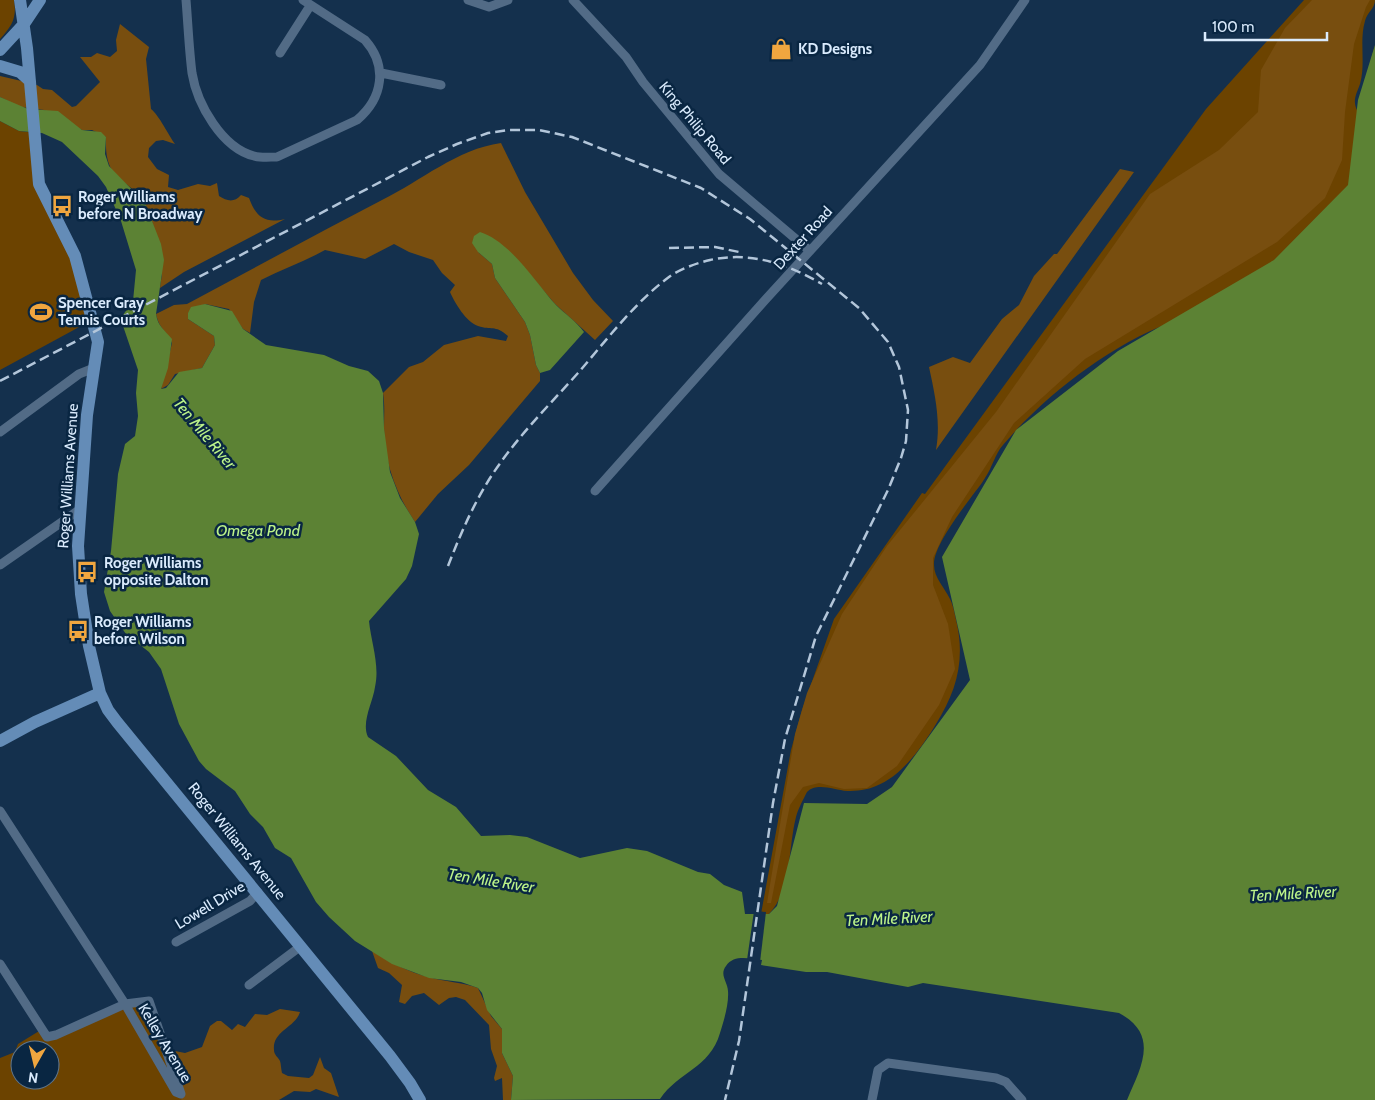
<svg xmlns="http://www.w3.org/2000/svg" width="1375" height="1100" viewBox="0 0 1375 1100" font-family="Cabin,sans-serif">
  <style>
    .green { fill: #6c4300; fill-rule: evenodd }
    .forest { fill: #784e0f }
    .water { fill: #5c8234 }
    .pier { fill: #14304d }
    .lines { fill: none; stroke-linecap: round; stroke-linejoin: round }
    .street { stroke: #526b86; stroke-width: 9 }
    .secondary { stroke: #648cb7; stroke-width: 12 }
    .rail { stroke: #b3c6da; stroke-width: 2.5; stroke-dasharray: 10 5; stroke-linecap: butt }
    .labels { text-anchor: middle; stroke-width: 5; stroke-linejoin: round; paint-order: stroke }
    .poi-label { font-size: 15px; font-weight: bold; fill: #daebfd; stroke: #092642; text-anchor: start }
    .street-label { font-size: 15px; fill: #daebfd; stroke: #092642 }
    .water-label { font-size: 16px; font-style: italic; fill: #bcf389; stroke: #092642 }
  </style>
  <rect width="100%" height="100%" fill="#14304d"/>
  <!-- green -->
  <path class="green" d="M0 0H14C17 18 12 26 0 39Z
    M1304 0H1375C1375 9 1367 12 1365 21 1359 41 1366 63 1360 84 1357 93 1352 100 1357 110L1375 45 1344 232 1169 323C1109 346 1044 396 1003 445 995 454 992 468 985 478 981 485 976 490 972 496 961 511 933 547 934 565 934 578 945 588 950 599 954 607 955 616 957 624 965 662 956 692 936 724 922 747 902 776 876 786 868 790 856 791 847 791 834 790 817 782 807 792 803 800 798 809 796 817 788 848 792 890 769 914H761L791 750 802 710 834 619 922 493 925 494 1206 109Z
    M0 121 19 131 35 133 38 168 94 319 0 370Z
    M148 1002 182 1095 181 1100H0V1058L15 1052 18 1044 44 1028 47 1033H51L110 1010ZM20 1050H50V1080H20Z"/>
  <!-- forest -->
  <path class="forest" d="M1312 0H1370L1366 7 1354 44 1345 112 1342 160 1325 198 1277 242 1085 359 1014 423 952 517 933 558V585L948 624 955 669 939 705 897 766 867 788 844 789 819 783 803 787 790 805 771 903H767L795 734 807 693 842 614 887 546 996 412 1150 194 1219 150 1258 112 1261 70 1285 28Z
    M120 24 149 47 146 59 151 109C159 115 169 136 175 144L163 140 156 141 149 148 148 157 157 169 169 175 168 187 178 190 198 184 210 186 217 183 219 196C227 201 234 203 241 195L249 198C256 217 265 224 285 219L184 272 160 288C160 283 162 278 162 273 162 259 153 218 146 206 128 174 104 185 106 137L92 130H82L44 110 20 107 0 97V76L30 83 31 86 37 85 43 89 52 90 72 107 76 106 100 82 80 57H91L97 53 110 57 117 51 116 40Z
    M501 143 525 192 573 273 593 300 613 321 595 340 555 304 531 276 478 252 492 264 495 278 525 322 530 335 536 365 540 373V381L469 465 438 494 415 522C396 494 384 461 384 428 384 416 385 405 383 393L409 367 423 362 444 345 478 336 506 341 508 336C494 324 492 331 478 326 466 322 455 303 450 292L455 285 442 273 433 260 409 252 394 244 365 259 325 250C304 262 282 269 261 280L254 302 250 333 243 329 229 309 205 304 188 313V319L214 336 215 345 202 368 175 374 168 385 161 389 172 343C167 331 159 329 156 314L174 305 187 304C252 269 317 234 382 200 421 181 457 149 501 143Z
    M1120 169 1134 172 936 450C941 421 935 395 929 367L953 357 970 363 1002 319 1019 305 1034 276 1054 254H1057Z
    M372 951C390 962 408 972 429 977 445 982 462 982 478 988L491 1016 502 1029V1053L513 1076 511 1100H503L502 1078 495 1081 494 1078 497 1066 491 1049 489 1025 465 1000 456 997 449 998 439 1005 424 993 412 996 405 1004 399 1002 402 985 389 973 378 968Z
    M280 1009 300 1012C295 1028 272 1031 274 1050 274 1055 278 1057 280 1061 281 1064 281 1069 282 1073L288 1076 309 1078 313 1075 320 1057 324 1068 331 1073 339 1097 316 1089 310 1092 294 1091 279 1100H181L182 1095 169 1057 175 1051 185 1053 202 1047 210 1026 217 1021H221L232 1030 238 1024 245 1027 255 1014 267 1015Z"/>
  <!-- water -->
  <path class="water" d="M1375 45V1100H1127C1141 1067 1160 1035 1119 1013L923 983 908 987 827 972H806L761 965 762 960C750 959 734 954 726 966 719 975 728 982 728 991 729 1004 724 1020 720 1033 710 1068 678 1072 660 1099L511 1100 513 1076 502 1053V1029L487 1010 482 993 478 988 461 982 429 978 392 964 355 941 329 917 316 902 291 858 275 848 263 827 250 814 235 791 206 769 199 761 179 724 161 669 149 652 126 634 110 611 104 592 111 551 118 474 125 444 135 436 138 416 136 393 138 370 122 323 123 315 133 301 136 270 121 221 106 187 98 176 62 142 42 133 19 131 0 121V97L28 109 58 111 82 130 101 132 106 137 105 154 109 166 145 203 161 244 164 260 156 314C158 327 165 330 172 339L168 368 161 389 166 388 179 372 202 368 215 345 214 336 188 319V313L191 307 205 304 232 311 243 329 266 345 324 355 349 366 368 371 379 381 383 393 384 428 390 472 400 498 415 522 419 534 412 566 406 579 369 621C371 642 380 665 375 687 373 702 361 722 368 737L396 756 428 790 456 807 481 836 510 835 527 837 580 858 627 848 647 851 698 872 710 874 724 885 742 892 745 914H769L777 906 804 803 867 804 892 787 970 680 942 557 1016 430 1118 351 1274 260 1348 185 1358 100Z
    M480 232C511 242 535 282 556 305 565 314 576 321 584 332L550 370 540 373 536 365 530 335 525 322 495 278 492 264 478 252 472 243 474 236Z"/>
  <!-- pier -->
  <path class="pier" d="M754 911 766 912 760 962 747 960Z"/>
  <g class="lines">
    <!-- street -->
    <path class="street" d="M186 0C188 24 189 49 192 73 197 104 222 148 254 156 261 158 269 157 277 157L357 120C383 98 388 66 365 40L303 0
      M468 0 489 7 508 0
      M573 0 626 57 643 82 719 174 810 251
      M280 53 310 6
      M381 73 441 85
      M0 432 79 374 94 368
      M595 491 766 299 980 65 1025 0
      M0 565 79 510
      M0 811 125 1004 176 1092 181 1094
      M176 942 250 901 258 892
      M0 964 47 1037 56 1035 125 1004 149 1001 181 1094
      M249 985 301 946
      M872 1100 878 1070 888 1063 996 1078 1006 1082 1022 1100"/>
    <!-- secondary -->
    <path class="secondary" d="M20 0 27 48 39 184 75 256 98 342 87 415 78 546 81 594 89 646 100 693 108 710 117 722 390 1056 410 1083 420 1100
      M0 50 24 24 40 0
      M0 66 20 72 30 81
      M0 741 35 722 100 693"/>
    <!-- rail -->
    <path class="rail" d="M669 248 715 247 739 252
      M0 381 428 157 457 144 488 133 509 130H539L572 137 701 188 750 219 859 308 888 342 899 367 908 410 906 441 901 458 888 490 816 636 785 739 773 803 739 1041 725 1100
      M448 566C462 530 478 493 501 462 524 430 552 402 578 373 605 342 635 302 669 277 680 269 697 263 710 260 750 251 788 264 822 284"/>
  </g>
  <!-- icons -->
  <defs>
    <g id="shop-bare" transform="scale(1.725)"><path d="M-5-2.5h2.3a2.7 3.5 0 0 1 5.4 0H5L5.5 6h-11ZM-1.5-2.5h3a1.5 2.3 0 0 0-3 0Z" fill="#f0a63f" stroke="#092642" stroke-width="2.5" paint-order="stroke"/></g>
    <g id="bus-bare" transform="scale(1.725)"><path d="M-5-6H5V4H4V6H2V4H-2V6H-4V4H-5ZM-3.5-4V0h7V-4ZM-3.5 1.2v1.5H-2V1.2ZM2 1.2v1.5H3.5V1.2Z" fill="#f0a63f" stroke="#092642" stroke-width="2.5" paint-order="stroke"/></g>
    <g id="stadium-bare" transform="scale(1.725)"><path d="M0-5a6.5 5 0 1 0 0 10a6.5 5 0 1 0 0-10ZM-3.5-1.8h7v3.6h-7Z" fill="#f0a63f" stroke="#092642" stroke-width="2.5" paint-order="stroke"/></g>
  </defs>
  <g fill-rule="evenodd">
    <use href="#shop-bare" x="781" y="49"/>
    <use href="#bus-bare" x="62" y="206"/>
    <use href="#stadium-bare" x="41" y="312"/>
    <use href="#bus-bare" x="87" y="572"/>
    <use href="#bus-bare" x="78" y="631"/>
  </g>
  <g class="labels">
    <!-- poi labels -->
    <g class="poi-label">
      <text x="798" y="54">KD Designs</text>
      <text x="78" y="202">Roger Williams<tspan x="78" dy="17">before N Broadway</tspan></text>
      <text x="58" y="308">Spencer Gray<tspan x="58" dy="17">Tennis Courts</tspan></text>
      <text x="104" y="568">Roger Williams<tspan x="104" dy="17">opposite Dalton</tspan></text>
      <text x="94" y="627">Roger Williams<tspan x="94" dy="17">before Wilson</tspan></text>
    </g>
    <!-- street labels -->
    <g class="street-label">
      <text transform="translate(695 123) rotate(50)" y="5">King Philip Road</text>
      <text transform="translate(803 238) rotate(-48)" y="5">Dexter Road</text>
      <text transform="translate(68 476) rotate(-86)" y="5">Roger Williams Avenue</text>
      <text transform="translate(237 841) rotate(51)" y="5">Roger Williams Avenue</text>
      <text transform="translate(210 905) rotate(-31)" y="5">Lowell Drive</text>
      <text transform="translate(165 1043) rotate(59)" y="5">Kelley Avenue</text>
    </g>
    <!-- water labels -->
    <g class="water-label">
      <text transform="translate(205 433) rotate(50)" y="6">Ten Mile River</text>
      <text x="258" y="536">Omega Pond</text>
      <text transform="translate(491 880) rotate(9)" y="6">Ten Mile River</text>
      <text transform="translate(1293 893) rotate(-3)" y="6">Ten Mile River</text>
      <text transform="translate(889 918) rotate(-3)" y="6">Ten Mile River</text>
    </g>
  </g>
  <!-- north arrow -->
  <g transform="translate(35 1065) rotate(188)"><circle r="24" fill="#092642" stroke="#5d758d"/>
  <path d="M0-4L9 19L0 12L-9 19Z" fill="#f0a63f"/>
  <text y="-8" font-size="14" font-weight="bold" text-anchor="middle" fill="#daebfd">N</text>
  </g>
  <!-- scale -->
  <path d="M1205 32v8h122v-8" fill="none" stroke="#daebfd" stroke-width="2.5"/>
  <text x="1212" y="32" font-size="15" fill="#daebfd" stroke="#092642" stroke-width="4" paint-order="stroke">100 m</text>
</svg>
